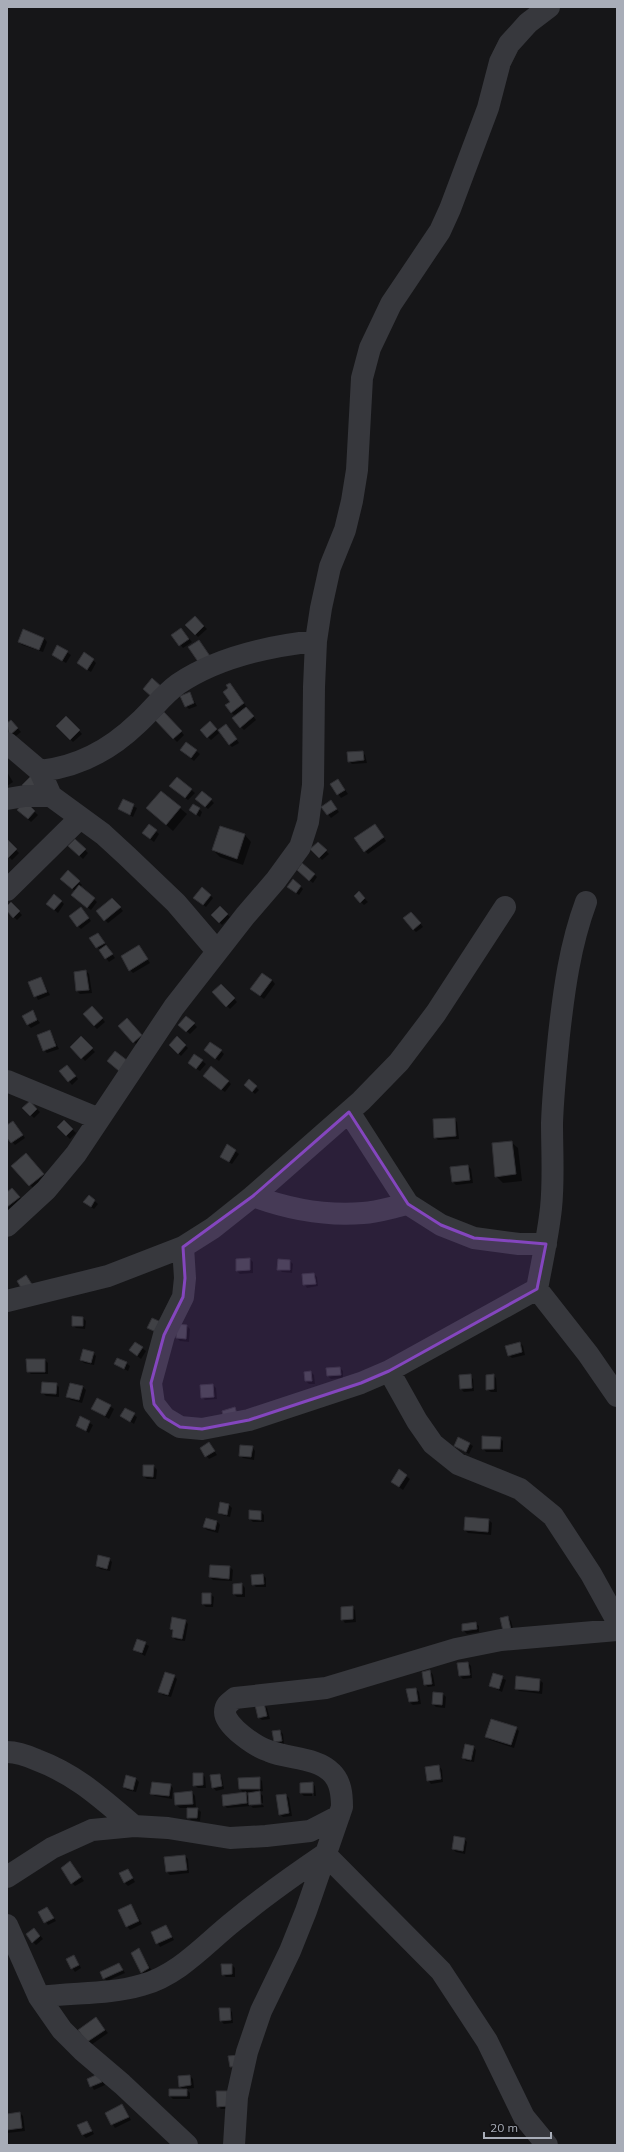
<svg xmlns="http://www.w3.org/2000/svg" width="624" height="2152" viewBox="0 0 624 2152" font-family="Mulish,sans-serif">
  <style>
    .shadow { fill: #0007; fill-rule: evenodd }
    .building { fill: #404145; stroke: #303034 }
    .lines { fill: none; stroke-linecap: round; stroke-linejoin: round }
    .minor { stroke: #37383d; stroke-width: 22 }
    .marked { fill: #8446be; fill-opacity: 0.2; stroke: #8446be; stroke-width: 3; stroke-linejoin: round }
  </style>
  <rect width="100%" height="100%" fill="#161618"/>
  <!-- shadow -->
  <path class="shadow" d="M195 617 207 629 198 637 187 625Z
    M181 629 192 642 183 648 172 635Z
    M44 638 47 642 43 652 22 645 19 642Z
    M58 646 71 655 66 663 53 655Z
    M93 660 96 663 91 672 81 666Z
    M230 684 256 720 244 730 241 727 239 714 238 713 234 715 231 712Z
    M190 693 197 706 189 709 186 706Z
    M164 713 184 735 177 742 156 720Z
    M66 717 82 734 73 742 57 726Z
    M11 721 21 732 12 739 7 733V724Z
    M210 722 219 733 211 740 201 730Z
    M229 729 239 743 232 747 229 744Z
    M186 743 200 754 194 761 184 753Z
    M362 752 365 755 367 763 352 764 349 761Z
    M7 772 13 782 7 786Z
    M177 778 195 793 188 800 174 789Z
    M338 780 348 794 341 798 331 784Z
    M161 792 187 814 173 831 147 808Z
    M211 800 214 803 208 809 200 802Z
    M123 801 137 808 133 817 119 809Z
    M25 803 38 815 31 822 18 810Z
    M333 805 339 812 331 818 322 807Z
    M199 809 202 812 200 817 190 810Z
    M149 825 159 834 154 842 146 836Z
    M221 827 245 835 251 842 243 865 220 857 213 850Z
    M378 829 386 841 368 854 365 851Z
    M75 840 88 853 83 859 70 846Z
    M8 842 19 853 12 860 7 855Z
    M318 843 329 854 322 860 312 849Z
    M301 873 314 874 317 877 313 883Z
    M65 882H79L82 885 80 887 97 902 91 910 75 898V891Z
    M300 886 303 889 299 895 292 890Z
    M359 893 368 902 364 905 355 896Z
    M210 895 213 898 206 907 198 901Z
    M61 901 64 904 58 913 51 907Z
    M115 902 123 911 108 923 105 920Z
    M11 904 22 915 17 920 7 910Z
    M220 908 230 917 222 925 213 915Z
    M84 912 91 921 81 929 78 926Z
    M414 916 423 927 416 932 413 929Z
    M98 934 115 958 109 962 91 938Z
    M139 946 150 963 133 973 130 970Z
    M86 971 89 974 92 993 80 994 77 991 75 972Z
    M41 978 50 995 38 1000 29 982Z
    M272 980 275 984 264 999 254 992Z
    M221 985 237 1002 230 1009 214 992Z
    M95 1010 105 1022 97 1029 94 1026Z
    M32 1012 40 1023 31 1028 28 1025Z
    M187 1017 197 1027 190 1034 183 1028Z
    M130 1023 144 1039 137 1045 120 1027Z
    M50 1031 59 1049 47 1053 44 1050Z
    M81 1038 95 1052 85 1061 72 1047Z
    M177 1038 188 1048 181 1056 170 1045Z
    M221 1051 224 1054 219 1061 208 1053Z
    M195 1055 206 1064 200 1071 192 1066Z
    M70 1069 78 1079 72 1085 60 1071Z
    M207 1079 228 1081 231 1084 225 1092Z
    M249 1081 259 1090 255 1094 246 1085Z
    M30 1102 40 1112 34 1118 24 1108Z
    M454 1119 457 1122 459 1139 438 1140 435 1137Z
    M64 1121 76 1133 70 1139 58 1127Z
    M16 1125 25 1138 15 1145 7 1136V1126Z
    M511 1142 518 1148 522 1181 503 1183 496 1176Z
    M228 1146 239 1154 232 1164 221 1157Z
    M29 1158 46 1177 33 1188 13 1166Z
    M468 1166 471 1169 473 1183 456 1185 453 1182Z
    M15 1192 22 1200 9 1211 7 1208V1193Z
    M89 1196 98 1204 94 1209 88 1205Z
    M250 1259 253 1262V1273L240 1274 237 1271Z
    M290 1261 293 1264 292 1273 282 1272 279 1269Z
    M314 1274 317 1277 318 1286 307 1288 304 1284Z
    M83 1318 86 1321 85 1329 76 1328 73 1325Z
    M187 1326 190 1329 189 1342 180 1341 177 1338Z
    M135 1343 146 1351 141 1359 130 1350Z
    M520 1343 523 1346 525 1355 512 1358 509 1355Z
    M93 1353 96 1356 94 1365 84 1363 81 1360Z
    M45 1360 48 1363V1374H31L28 1371Z
    M126 1363 130 1366 128 1371 115 1364Z
    M340 1368 343 1371V1378L331 1379 328 1376Z
    M311 1372 314 1375 315 1384H309L306 1381Z
    M493 1375 496 1378 497 1392H491L487 1389Z
    M470 1376 473 1379 474 1391 464 1392 461 1389Z
    M56 1384 59 1387V1397L46 1396 42 1392Z
    M213 1385 216 1388 217 1399 205 1400 202 1397Z
    M83 1387 86 1390 82 1403 71 1400 67 1397Z
    M98 1399 114 1409 109 1419 93 1409Z
    M125 1410 137 1417 134 1424 122 1416Z
    M81 1418 93 1425 89 1433 77 1425Z
    M459 1438 473 1446 469 1454 455 1446Z
    M500 1438 503 1441V1452H486L483 1448Z
    M209 1443 217 1455 209 1459 201 1448Z
    M252 1447 255 1451 254 1460 243 1458 240 1455Z
    M154 1466 157 1470 156 1479H147L144 1476Z
    M399 1471 410 1479 403 1490 392 1482Z
    M229 1505 232 1508 230 1517 222 1515 219 1512Z
    M250 1511 261 1512 264 1515V1522H253L250 1519Z
    M466 1518 489 1520 492 1523 491 1535 468 1533 465 1530Z
    M217 1521 220 1525 218 1533 207 1530 204 1527Z
    M109 1559 112 1562 110 1571 100 1569 97 1566Z
    M211 1566 230 1567 233 1570 232 1581 213 1580 210 1577Z
    M263 1575 266 1578V1587H256L253 1584Z
    M242 1584 245 1588V1597H237L234 1594Z
    M210 1594 214 1597 213 1607H206L203 1604Z
    M352 1607 355 1610 356 1622 345 1623 342 1619Z
    M508 1617 511 1621 514 1632 501 1619Z
    M185 1621 188 1624 185 1641 176 1640 173 1637 174 1632 171 1629Z
    M475 1623 479 1626V1632L467 1634 463 1630Z
    M138 1640 149 1646 145 1656 134 1650Z
    M468 1663 471 1666 472 1678 463 1679 460 1676Z
    M430 1671 433 1675 435 1686 428 1687 425 1684Z
    M494 1674 506 1680 502 1692 490 1686Z
    M174 1676 177 1679 171 1697 163 1695 160 1692Z
    M540 1680 543 1683 542 1694 519 1691 516 1688Z
    M416 1689 419 1692 421 1704 413 1705 409 1702 408 1690Z
    M443 1694 446 1697 445 1708 436 1707 433 1704Z
    M264 1705 267 1708 270 1719 262 1720 259 1717Z
    M516 1728 519 1731 514 1748 490 1740 486 1737Z
    M280 1731 283 1734 284 1744H278L275 1741Z
    M473 1747 476 1750 474 1762 466 1761 463 1757Z
    M439 1766 442 1770 443 1782 431 1784 428 1780Z
    M202 1774 205 1777 206 1788H198L194 1785Z
    M219 1775 222 1778 224 1789 216 1791 213 1787Z
    M127 1777 136 1779 139 1782 136 1792 127 1790 124 1787Z
    M259 1778 262 1781 263 1791 259 1792 263 1796V1803L251 1804V1806L263 1805 264 1807 253 1808 251 1806 227 1808 224 1805 244 1793 240 1789 239 1779ZM245 1792H249V1797Z
    M312 1783 315 1786 316 1796H314V1785H312V1796H304L301 1793Z
    M170 1785 173 1788 172 1799 155 1796 151 1793Z
    M192 1792 195 1796 196 1807 191 1809H198L201 1812 200 1821 191 1820 188 1817V1808H180L176 1805V1793Z
    M286 1795 289 1798 292 1816 283 1817 280 1814Z
    M464 1839 467 1842 465 1854 456 1852 453 1849Z
    M185 1856 188 1859 189 1873 170 1875 167 1872Z
    M70 1862 84 1881 75 1886 72 1883Z
    M128 1870 135 1882 128 1886 124 1882Z
    M131 1905 142 1924 130 1930 127 1926Z
    M47 1908 56 1921 48 1925 40 1912Z
    M166 1926 174 1940 160 1947 152 1933Z
    M37 1932 43 1939 36 1945 33 1942Z
    M139 1949 152 1971 145 1975 142 1972Z
    M74 1956 81 1968 75 1972 67 1960Z
    M119 1964 125 1973 107 1981 104 1978Z
    M232 1965 235 1968V1977H226L223 1974Z
    M229 2009 232 2012 233 2023 224 2024 221 2021Z
    M96 2019 108 2033 91 2045 88 2042Z
    M190 2076 193 2079 194 2088 186 2089 190 2093V2099H173L170 2096 184 2090 180 2086Z
    M101 2078 105 2085 94 2090 88 2079Z
    M217 2092 231 2109H221L218 2106Z
    M122 2105 131 2120 115 2128 106 2113Z
    M20 2113 23 2116 25 2131 7 2133V2115Z
    M87 2122 94 2134 86 2138 83 2135Z"/>
  <!-- building -->
  <path class="building" d="M195 616 204 626 195 635 185 625Z
    M181 628 189 639 179 646 171 635Z
    M23 629 44 638 39 650 18 642Z
    M199 640 212 659 201 666 188 647Z
    M57 645 68 651 62 661 52 655Z
    M84 652 94 659 87 670 77 663Z
    M152 678 163 688 153 698 143 689Z
    M230 683 244 703 231 713 225 705 230 702 223 692 228 688 226 685Z
    M190 692 194 703 185 707 180 696Z
    M246 707 254 716 240 728 232 718Z
    M164 712 182 731 173 739 155 720Z
    M66 716 80 730 70 740 56 726Z
    M11 720 18 728 9 736 7 723Z
    M210 721 217 729 207 738 200 730Z
    M226 724 237 739 229 745 218 730Z
    M186 742 197 750 191 758 180 750Z
    M363 751 364 760 348 762 347 752Z
    M31 776 39 784 31 793 22 785Z
    M177 777 192 789 185 798 169 786Z
    M338 779 345 790 337 795 330 784Z
    M161 791 181 807 166 825 146 808Z
    M202 791 212 799 205 807 195 799Z
    M123 799 134 804 130 815 118 809Z
    M331 800 337 809 327 815 321 807Z
    M25 801 35 811 28 819 17 810Z
    M193 804 200 808 196 815 189 810Z
    M149 824 157 830 150 839 142 833Z
    M375 824 384 837 364 852 354 838Z
    M220 826 245 834 237 859 212 850Z
    M75 839 86 849 79 856 68 846Z
    M8 840 17 849 8 858 7 856Z
    M318 842 327 850 319 858 310 849Z
    M302 863 315 874 309 881 297 870Z
    M68 870 80 881 72 889 60 879Z
    M293 879 301 886 296 893 287 887Z
    M79 885 95 898 87 908 71 895Z
    M202 887 211 895 203 905 193 898Z
    M359 891 365 898 360 903 354 896Z
    M54 894 62 901 54 910 46 904Z
    M112 898 121 907 104 921 96 911Z
    M11 902 20 911 13 918 7 911V906Z
    M220 906 228 914 219 923 211 915Z
    M81 907 89 918 77 927 69 916Z
    M411 912 421 923 413 930 403 918Z
    M98 933 105 943 96 948 89 938Z
    M106 945 113 954 105 959 99 950Z
    M139 945 148 959 129 971 121 956Z
    M86 970 89 990 76 991 74 972Z
    M262 973 272 980 260 996 250 989Z
    M41 977 47 992 34 997 28 982Z
    M221 984 235 998 226 1007 212 992Z
    M92 1006 103 1018 94 1026 83 1014Z
    M33 1010 37 1020 27 1025 22 1016Z
    M186 1016 195 1023 186 1032 178 1025Z
    M127 1018 142 1035 133 1043 118 1026Z
    M50 1030 56 1046 43 1051 37 1035Z
    M81 1036 93 1048 81 1059 70 1047Z
    M177 1036 186 1045 178 1054 169 1045Z
    M210 1042 222 1050 215 1059 204 1050Z
    M115 1051 128 1061 119 1071 107 1061Z
    M194 1054 203 1060 196 1069 188 1063Z
    M67 1065 76 1076 68 1082 59 1071Z
    M211 1066 229 1081 221 1090 203 1076Z
    M249 1079 257 1086 252 1092 244 1085Z
    M30 1101 37 1109 30 1116 22 1108Z
    M455 1118 456 1136 434 1138 433 1119Z
    M64 1120 73 1129 66 1136 57 1127Z
    M13 1121 23 1135 11 1143 7 1138V1125Z
    M512 1141 516 1174 495 1177 492 1143Z
    M227 1144 236 1150 229 1162 220 1157Z
    M26 1153 44 1174 29 1186 11 1166Z
    M468 1165 470 1180 452 1182 450 1167Z
    M12 1188 20 1197 7 1207V1192Z
    M89 1195 95 1200 91 1207 83 1202Z
    M250 1258V1270L236 1271V1259Z
    M278 1259 290 1260V1270H277Z
    M314 1273 316 1284 303 1285 302 1274Z
    M26 1275 33 1286 23 1291 17 1281Z
    M72 1316 83 1317V1326H72Z
    M152 1318 161 1322 156 1332 147 1328Z
    M177 1324 187 1325 186 1339 176 1338Z
    M135 1342 143 1347 137 1356 129 1350Z
    M520 1342 522 1352 508 1356 505 1346Z
    M83 1349 94 1352 91 1363 80 1360Z
    M117 1358 127 1362 124 1369 114 1364Z
    M26 1359H45V1372H27Z
    M340 1367 341 1375 327 1376 326 1368Z
    M311 1371 312 1381H305L304 1372Z
    M471 1374 472 1388 460 1389 459 1375Z
    M494 1374V1389L486 1390V1375Z
    M42 1382 57 1383 56 1394 41 1393Z
    M70 1383 83 1386 79 1400 66 1397Z
    M213 1384 214 1397 201 1398 200 1385Z
    M97 1398 111 1405 105 1416 91 1409Z
    M235 1407 238 1418 225 1422 222 1411Z
    M125 1408 135 1413 130 1422 120 1416Z
    M80 1416 90 1421 86 1431 76 1426Z
    M482 1436 501 1437 500 1449H482Z
    M458 1437 470 1443 466 1452 454 1446Z
    M209 1442 215 1451 205 1457 200 1448Z
    M240 1445 253 1446 251 1457 239 1456Z
    M143 1465H154L153 1477 143 1476Z
    M399 1469 407 1475 399 1487 391 1482Z
    M220 1502 229 1504 227 1515 218 1513Z
    M249 1510 261 1511V1520L249 1519Z
    M465 1517 489 1519 488 1532 464 1530Z
    M206 1518 217 1521 215 1530 203 1527Z
    M98 1555 110 1558 107 1569 96 1566Z
    M210 1565 230 1566 229 1579 209 1577Z
    M263 1574 264 1584 252 1585 251 1575Z
    M242 1583V1594H233V1584Z
    M202 1593H211V1604H202Z
    M353 1606V1619L341 1620V1607Z
    M508 1616 511 1630 503 1631 500 1618Z
    M172 1617 186 1620 182 1639 172 1637 173 1630 170 1629Z
    M476 1622 477 1629 462 1631V1624Z
    M137 1639 146 1642 142 1653 133 1650Z
    M468 1662 470 1675 459 1676 457 1663Z
    M430 1670 432 1684 424 1685 422 1672Z
    M165 1672 175 1675 168 1695 158 1692Z
    M493 1673 503 1676 499 1689 489 1686Z
    M516 1676 540 1679 539 1691 515 1689Z
    M416 1688 418 1701 409 1702 406 1689Z
    M433 1692 443 1693 442 1705 432 1704Z
    M264 1703 267 1716 258 1718 255 1705Z
    M491 1719 517 1727 511 1745 485 1737Z
    M280 1730 282 1741 274 1742 272 1731Z
    M465 1744 474 1746 471 1760 462 1758Z
    M439 1765 441 1779 427 1781 425 1767Z
    M193 1773H203V1785L193 1786Z
    M220 1774 222 1786 212 1788 210 1775Z
    M126 1775 136 1778 133 1790 123 1787Z
    M260 1777V1789H239L238 1778Z
    M152 1782 171 1784 169 1796 150 1794Z
    M313 1782V1793H300V1783Z
    M192 1791 193 1804 175 1805 174 1793Z
    M260 1791 261 1804 249 1805 248 1793Z
    M246 1792 247 1803 223 1806 222 1795Z
    M286 1794 289 1813 279 1815 276 1795Z
    M187 1808H198L197 1818H187Z
    M454 1836 465 1838 463 1851 452 1849Z
    M185 1855 187 1870 166 1872 164 1857Z
    M70 1861 81 1877 71 1884 61 1868Z
    M128 1869 133 1878 124 1883 119 1873Z
    M131 1904 139 1921 126 1927 118 1910Z
    M47 1907 54 1918 44 1923 38 1912Z
    M166 1925 172 1937 156 1944 151 1932Z
    M34 1928 40 1936 32 1943 26 1934Z
    M139 1948 149 1968 141 1973 131 1953Z
    M74 1955 79 1965 71 1969 66 1959Z
    M119 1963 123 1970 103 1979 100 1972Z
    M221 1964H232V1974L222 1975Z
    M219 2008H230L231 2020 220 2021Z
    M96 2017 105 2030 87 2042 78 2030Z
    M239 2055 241 2066 230 2067 228 2056Z
    M98 2074 102 2082 90 2087 87 2079Z
    M190 2075 191 2085 179 2087 178 2076Z
    M169 2089H187V2096H169Z
    M216 2091H227L228 2106 217 2107Z
    M122 2104 129 2117 111 2125 105 2113Z
    M20 2112 22 2128 7 2130V2114Z
    M87 2121 92 2131 82 2135 77 2125Z"/>
  <g class="lines">
    <!-- minor -->
    <path class="minor" d="M7 743 40 771 51 796 103 834 128 857 176 903 217 951
      M40 771C79 767 110 750 138 723 152 710 163 695 178 684 218 657 269 646 316 641
      M7 799 25 796H51
      M7 890 80 818
      M7 1081 99 1119
      M349 1112 408 1204 441 1225 474 1238 519 1244H546
      M253 1196C288 1209 326 1216 363 1213 378 1212 393 1207 408 1204
      M7 1226 46 1190 76 1154 174 1007 245 916 276 880 300 847 308 822 313 785 314 687 316 641 321 608 330 567 345 530 352 501 357 470 362 378 370 348 391 304 440 231 450 209 488 108 500 62 509 44 528 23 549 7
      M183 1247 185 1278 183 1297 164 1335 151 1383 154 1404 165 1418 180 1427 202 1429 249 1420 361 1383 389 1371 537 1289C542 1262 548 1236 551 1208 554 1180 552 1152 552 1123 553 1094 556 1065 559 1035 564 990 570 945 586 902
      M537 1289 588 1354 617 1396
      M7 1301 108 1276 183 1247 213 1228 253 1196 361 1101 399 1062 436 1013 505 907
      M389 1371 417 1421 433 1444 458 1464 520 1489 553 1516 591 1574 617 1621
      M7 1752C17 1752 28 1756 37 1760 77 1775 102 1799 134 1826
      M7 1877 52 1848 92 1830 134 1826 168 1828 230 1838 266 1836 310 1831 339 1816
      M7 1925 39 1997 62 2030 82 2050 122 2084 187 2145
      M39 1997C74 1992 108 1995 142 1985 179 1975 205 1944 234 1921 263 1897 294 1875 325 1854L441 1971 487 2041 524 2117 547 2145
      M234 2145 237 2097 247 2052 261 2011 290 1951 306 1911 342 1807C342 1795 341 1782 332 1773 317 1757 288 1759 269 1751 256 1747 225 1726 225 1712 225 1705 230 1702 235 1698L326 1688 456 1649 501 1640 617 1630"/>
  </g>
  <!-- marked area -->
  <path class="marked" d="M349 1112 408 1204 441 1225 474 1238 546 1244 537 1289 389 1371 361 1383 249 1420 202 1429 180 1427 165 1418 154 1404 151 1383 164 1335 183 1297 185 1278 183 1247 253 1196Z"/>
  <!-- border -->
  <rect width="624" height="2152" fill="none" stroke="#a8adb8" stroke-width="16"/>
  <!-- scale -->
  <path d="M484 2132v6h67v-6" fill="none" stroke="#a8adb8" stroke-width="2"/>
  <text x="490" y="2132" font-size="12" fill="#a8adb8" stroke="#111113" stroke-width="3" paint-order="stroke">20 m</text>
</svg>
